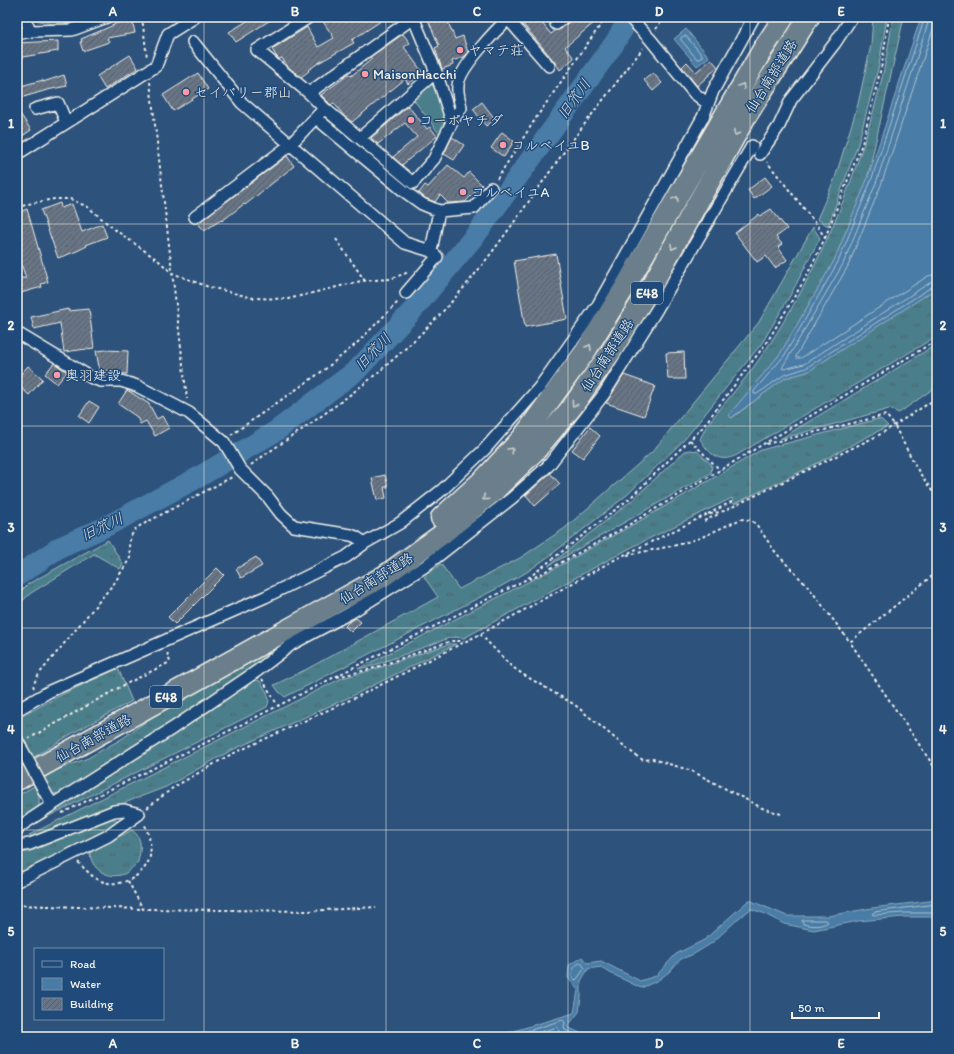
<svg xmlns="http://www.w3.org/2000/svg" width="954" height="1054" viewBox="0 0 954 1054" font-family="Itim,'Klee One',sans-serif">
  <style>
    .grass { fill: url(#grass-tufts); stroke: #a0b8ba }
    .park { fill: #4b7e8b; stroke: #a0b8ba }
    .water { fill: #487ca6; stroke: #8dabc0 }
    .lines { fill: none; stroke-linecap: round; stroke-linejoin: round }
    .shore { stroke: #afc2ce; stroke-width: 1 }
    .river { stroke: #487ca6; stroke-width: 21 }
    .building { fill: url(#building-hatch); stroke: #f4f1e8 }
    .minor-casing { stroke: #f4f1e8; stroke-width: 14 }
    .motorway-casing { stroke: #f4f1e8; stroke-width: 23 }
    .path { stroke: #f4f1e8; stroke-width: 2; stroke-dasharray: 3 3; stroke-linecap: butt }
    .minor { stroke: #1f4a7a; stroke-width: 11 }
    .motorway { stroke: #6b7e8b; stroke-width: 20 }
    .minor-bridge-casing { stroke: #f4f1e8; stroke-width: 14; stroke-linecap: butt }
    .minor-bridge { stroke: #1f4a7a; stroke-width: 11 }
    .oneway { stroke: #cbcecc }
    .grid { fill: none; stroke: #f4f1e8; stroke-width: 1; stroke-opacity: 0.55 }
    .poi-dot { fill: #ff9aa2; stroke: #1f4a7a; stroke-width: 1.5 }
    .labels { text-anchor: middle; stroke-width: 3; stroke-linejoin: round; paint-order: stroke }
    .shield { fill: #1f4a7a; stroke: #b4bfc7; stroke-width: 1 }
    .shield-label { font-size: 13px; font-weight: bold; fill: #f4f1e8 }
    .poi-label { font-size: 14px; fill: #f4f1e8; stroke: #1f4a7a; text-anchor: start }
    .street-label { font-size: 14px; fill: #f4f1e8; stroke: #1f4a7a }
    .water-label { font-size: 15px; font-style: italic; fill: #dadfde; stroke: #1f4a7a }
    .neatline { fill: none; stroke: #f4f1e8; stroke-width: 1.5 }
    .grid-label { font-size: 13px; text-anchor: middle; font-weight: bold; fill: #f4f1e8 }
  </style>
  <defs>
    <pattern id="grass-tufts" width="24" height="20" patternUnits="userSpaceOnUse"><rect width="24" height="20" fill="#4b7e8b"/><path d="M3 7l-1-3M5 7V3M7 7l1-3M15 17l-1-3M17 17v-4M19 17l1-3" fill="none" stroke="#4a666c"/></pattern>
    <pattern id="building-hatch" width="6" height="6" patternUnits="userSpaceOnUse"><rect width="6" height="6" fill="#677486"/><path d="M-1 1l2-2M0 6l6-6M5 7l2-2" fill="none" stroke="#585e66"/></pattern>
  </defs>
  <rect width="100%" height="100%" fill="#2d527c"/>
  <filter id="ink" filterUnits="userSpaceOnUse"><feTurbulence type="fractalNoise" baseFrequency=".025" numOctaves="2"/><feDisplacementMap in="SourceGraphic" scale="8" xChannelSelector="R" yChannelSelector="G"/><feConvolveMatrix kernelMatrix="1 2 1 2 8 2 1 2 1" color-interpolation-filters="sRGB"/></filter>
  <g filter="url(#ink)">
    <!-- grass -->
    <path class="grass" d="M873 17H887L879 65 858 144 828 226 817 219 835 178 858 104 871 45Z
      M893 17H904L867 180 834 261 780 354 729 415 732 418 785 378 807 372 937 288V336L737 455C719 464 709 454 700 439L707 425C727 400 749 375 767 348 822 265 860 171 883 74 887 55 890 36 893 17Z
      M813 227 820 238 791 294 762 343 685 439 627 495 552 554 527 572 498 588 285 697 279 692 274 685 307 669 438 597 424 577 441 564 459 589 520 558 565 528 652 452 759 322Z
      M937 344V386L899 413 889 409 780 439Z
      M878 419 882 420 888 426 808 468 734 504 732 498 636 545 464 638 452 637 372 666 358 669 559 566 643 519 761 450Z
      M691 450 697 451 712 465 711 473 548 566 630 502 685 451Z
      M108 540 123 564 120 569 94 554 31 593 17 606V595L28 584Z
      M449 644H456L354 695 230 751 166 787 90 816 33 837 29 835 342 678 369 671Z
      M281 645 231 683 126 754 59 794 52 793 44 778 55 771 88 758 123 738 152 717Z
      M118 668 132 701 73 733 32 758 17 731V719L55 698Z
      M252 679 260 681C265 690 272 696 267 707L35 823Z
      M34 786 39 796V806L17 821V796Z
      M112 818 117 820 118 822 112 827 17 875V853L28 852Z
      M132 830C143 838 141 849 138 862 134 866 130 871 124 874 108 880 90 869 90 852Z"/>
    <!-- park -->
    <path class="park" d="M36 17H79L80 21 64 27 32 19Z
      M431 82 450 121 441 136 413 99Z"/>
    <!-- water -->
    <path class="water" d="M921 17H937V288L807 372 785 378 731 418 729 415 780 354 834 261 867 180Z
      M686 29 709 57 697 66 674 39Z
      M749 900 787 916H828L872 908 937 900V917H904L858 921 814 930 784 924 763 913 751 909 740 917 712 943 694 954 681 959 669 972 657 981 641 988 610 973 601 967 588 969 581 981V997L579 1012 567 1027 589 1037H494L574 1013 578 990 568 978 569 965 582 957 587 963 601 961 640 981 656 976 676 954 704 940Z"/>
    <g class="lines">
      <!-- shore -->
      <path class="shore" d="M925 17 871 181 838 262 784 356 754 391V394H757L784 375 806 368 933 286 937 285
        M930 17 876 183 843 264 782 368 784 369 804 364 931 282 937 280
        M936 17 935 23 881 185 848 266 796 356V358H801L928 276 937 274
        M684 36H686L702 55V57L699 59H697L681 40V38Z
        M937 904 874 912 872 914 874 915 903 913H937
        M804 920H826L828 922C821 927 812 926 803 924L802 921Z
        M580 963 582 964 585 968 577 979 575 980 572 976 573 968Z
        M508 1037 563 1020 565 1022 564 1027 565 1030 580 1037
        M525 1037 557 1027 562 1034 568 1037"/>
      <!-- river -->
      <path class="river" d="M17 576 60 547 105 527 197 478 276 431 357 370 413 310 478 232 614 44 630 17"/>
    </g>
    <!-- building -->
    <path class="building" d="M254 17H275L236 42 229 32Z
      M320 17H387L352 40 354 43 320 62 308 70 309 71 301 77 288 67 282 58 279 59 276 56 272 49 307 27 318 47 334 38Z
      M427 17H446L455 39 463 36 468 53 464 57 452 61 453 65 442 69 435 48 439 46Z
      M517 17H537L551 34 555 31 561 29 569 22 571 17H601L565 47 574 58 560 70 554 61Z
      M132 19 135 33 107 38 109 42 83 51 80 42H82L81 39 114 25V24Z
      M403 34 410 43 404 47 423 73 408 84 405 79 352 122 344 116 334 103 331 105 321 95 349 74 351 76 372 59 370 57Z
      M58 41V51L17 58V43Z
      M130 55 138 68 105 89 97 76Z
      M711 59 718 67 697 86 682 67 687 62 696 72Z
      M198 73 208 89 173 111 163 95Z
      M653 73 662 83 653 91 644 80Z
      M64 75 67 86 47 90 17 99V87L43 80V82Z
      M482 102 495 119 486 126 473 109Z
      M408 106 427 129 430 127 437 136 402 165 393 157 417 137 405 123 378 144 371 138Z
      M17 109 31 130 21 137 17 132Z
      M502 132 514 141 504 157 491 148Z
      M452 137 464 145 454 160 444 154Z
      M287 156 294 166 245 205 244 204 222 221 221 220 204 231 198 223Z
      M448 165 464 178 469 172 482 185 465 202 448 203 440 195 435 202 425 198 419 193 425 185 428 187Z
      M765 177 772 186 754 199 748 190Z
      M60 203 61 208 72 204 82 232 102 224 107 237 86 245 87 246 77 251 58 258 41 210Z
      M27 209 48 282 41 284 42 287 17 294V278H26L17 252V213Z
      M771 209 787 229 776 237 782 244 778 247 787 260 775 268 766 256 757 262 735 233 759 214 760 216Z
      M556 254 567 319 525 327 514 261Z
      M68 309V311L89 309 94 348 64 352 60 323 34 329 31 317Z
      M106 350 128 351 127 374 112 373V370L100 372 96 351Z
      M684 352 685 379H668L666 353Z
      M54 363 67 372 57 384 45 374Z
      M28 366 43 379 29 395 17 384V379Z
      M624 375 655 386 644 416 606 403Z
      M127 390 149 404 157 419 162 416 169 428 155 436 146 421 140 424 137 417 118 404Z
      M89 401 99 407 89 423 79 416Z
      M590 427 600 436 583 458 572 450Z
      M550 473 560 484 535 506 526 495Z
      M385 475 388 487H384L386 498 377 500 372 478Z
      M256 557 262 566 241 578 236 569Z
      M217 568 224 575 175 624 168 617Z
      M356 618 361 622 351 632 345 626 349 622Z"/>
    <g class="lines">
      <!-- minor casing -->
      <g class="minor-casing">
        <path id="minor" d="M23 17 31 31 72 30 107 17
          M309 17 257 50 309 93 324 108 413 183 434 159 452 122 461 108C460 101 457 93 458 86 458 69 497 29 510 17
          M413 17 436 72 452 122
          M629 17 650 39 694 93 708 104
          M508 19 549 66
          M556 24 564 17
          M17 34 31 31
          M193 42 242 103 405 243 431 251 439 211 422 204 404 191 316 118
          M309 93 413 18
          M35 109 58 103 66 122
          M360 138 436 72
          M17 154 156 66 168 34 195 17
          M760 154 779 126 791 100 835 43 852 17
          M439 211 474 208 491 188
          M195 217 290 145 320 113
          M406 293 437 257 431 251
          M17 333 92 378 101 381H121L137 386 189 413 224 442 240 469 268 497 281 514 294 526 351 535 356 537 365 543
          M17 710 50 691 265 597 346 557 365 543 400 523 442 490 484 450 539 388 598 305 703 117 713 91 754 17
          M52 805 173 728 257 671 292 644 350 613 424 567 512 498 548 466 604 394 657 309 752 146
          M17 831 19 827 52 805 49 799
          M17 843 19 846 30 844 114 811 124 810 139 814 108 836 17 881"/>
      </g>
      <!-- motorway casing -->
      <g class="motorway-casing">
        <path id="motorway" d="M441 518 485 478 523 437 585 352 630 279 763 49 784 17
          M17 780 384 576 441 535 494 491 536 450 572 407 610 353 653 283 745 118 809 17"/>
      </g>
      <!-- path -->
      <path class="path" d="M142 17 147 58
        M656 29 664 17
        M150 82 187 399
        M497 179 536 118 606 17
        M17 208 28 204 54 199H70L88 207 114 229 159 261 172 273 206 286 253 298 288 299 361 281 390 279 409 272
        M825 238 862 144 882 64 889 17
        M336 239 365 281
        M231 435 324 370 356 344 399 301
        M690 440 720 470
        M766 444 886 415 894 425 919 472 937 498
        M251 465C276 446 303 430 328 411 369 382 412 345 446 308 488 262 523 209 559 159 586 121 615 85 643 48
        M708 514 733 501
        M704 521 719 514
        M627 555 677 545 700 538 741 519 750 520 756 524 776 553 810 589 850 642
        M937 572 850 642 937 771
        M529 579 535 577 620 530 937 340
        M480 634 511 666 524 675 575 705 635 755 643 760 653 759 692 771 762 808 781 814
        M337 677 371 669 451 641H464
        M262 679 278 706
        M34 688 33 685 39 674 115 582 130 558 129 544 131 536 136 528 232 477
        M28 739 122 686 170 662 167 652
        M147 808 174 787 228 756 361 695 488 630 616 559 706 515 724 511 879 435 937 398
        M62 813 207 742 527 579 629 499 702 428 767 342 805 279 825 238 817 225 767 162
        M78 862C84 868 90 875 97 879 116 890 141 879 149 860 153 848 149 834 144 823
        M128 881 143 909 308 911 376 907
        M17 905 143 909"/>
      <!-- minor -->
      <use href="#minor" class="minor"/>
      <!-- motorway -->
      <use href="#motorway" class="motorway"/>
      <!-- minor-bridge casing -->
      <g class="minor-bridge-casing">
        <path id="minor-bridge" d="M17 740 47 796"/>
      </g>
      <!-- minor-bridge -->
      <use href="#minor-bridge" class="minor-bridge"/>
    </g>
    <!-- one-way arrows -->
    <defs><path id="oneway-chevron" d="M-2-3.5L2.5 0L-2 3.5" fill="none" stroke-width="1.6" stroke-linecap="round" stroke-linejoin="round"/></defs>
    <g class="oneway">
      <use href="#oneway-chevron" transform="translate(742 86) rotate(-60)"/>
      <use href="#oneway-chevron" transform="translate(736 133) rotate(119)"/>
      <use href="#oneway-chevron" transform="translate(676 199) rotate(-60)"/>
      <use href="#oneway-chevron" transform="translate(673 247) rotate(119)"/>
      <use href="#oneway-chevron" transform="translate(589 347) rotate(-59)"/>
      <use href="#oneway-chevron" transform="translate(574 404) rotate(126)"/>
      <use href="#oneway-chevron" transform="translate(511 450) rotate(-47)"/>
      <use href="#oneway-chevron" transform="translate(485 498) rotate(140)"/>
    </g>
  </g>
  <!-- grid -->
  <path class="grid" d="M204 17V1037M386 17V1037M568 17V1037M750 17V1037M17 224H937M17 426H937M17 628H937M17 830H937"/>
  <!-- markers -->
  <g class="poi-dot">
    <circle cx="460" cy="50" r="4"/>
    <circle cx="365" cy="74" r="4"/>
    <circle cx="186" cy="92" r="4"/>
    <circle cx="411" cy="120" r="4"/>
    <circle cx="503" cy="145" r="4"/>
    <circle cx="463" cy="192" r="4"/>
    <circle cx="57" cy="375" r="4"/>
  </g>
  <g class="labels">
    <!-- shield labels -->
    <g class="shield">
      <rect x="631" y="282" width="32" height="22" rx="3"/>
      <rect x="150" y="686" width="32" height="22" rx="3"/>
    </g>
    <g class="shield-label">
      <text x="647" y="298">E48</text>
      <text x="166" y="702">E48</text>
    </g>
    <!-- poi labels -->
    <g class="poi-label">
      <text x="468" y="55">ヤマテ荘</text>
      <text x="373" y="79">MaisonHacchi</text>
      <text x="194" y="97">セイバリー郡山</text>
      <text x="419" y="125">コーポヤチダ</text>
      <text x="511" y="150">コルベイユB</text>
      <text x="471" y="197">コルベイユA</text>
      <text x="65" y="380">奥羽建設</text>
    </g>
    <!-- street labels -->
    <g class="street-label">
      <text transform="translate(771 76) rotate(-58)" y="5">仙台南部道路</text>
      <text transform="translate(607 355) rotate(-57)" y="5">仙台南部道路</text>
      <text transform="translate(376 578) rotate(-32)" y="5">仙台南部道路</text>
      <text transform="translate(93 738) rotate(-29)" y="5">仙台南部道路</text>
    </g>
    <!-- water labels -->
    <g class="water-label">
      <text transform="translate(574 99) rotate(-54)" y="5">旧笊川</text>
      <text transform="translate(373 352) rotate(-46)" y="5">旧笊川</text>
      <text transform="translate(102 527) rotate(-25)" y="5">旧笊川</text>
    </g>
  </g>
  <!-- margin -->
  <rect width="954" height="1054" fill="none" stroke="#1f4a7a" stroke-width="44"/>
  <!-- legend -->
  <rect x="34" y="948" width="130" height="72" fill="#1f4a7a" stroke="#748da6"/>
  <rect x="42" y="961" width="20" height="6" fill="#1f4a7a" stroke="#748da6"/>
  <text x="70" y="968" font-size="12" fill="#f4f1e8">Road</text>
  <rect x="42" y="978" width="20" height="12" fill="#487ca6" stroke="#748da6"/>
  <text x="70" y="988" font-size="12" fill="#f4f1e8">Water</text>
  <rect x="42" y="998" width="20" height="12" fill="url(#building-hatch)" stroke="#748da6"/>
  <text x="70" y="1008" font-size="12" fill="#f4f1e8">Building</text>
  <!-- scale -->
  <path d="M792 1012v6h87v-6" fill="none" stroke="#f4f1e8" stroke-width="2"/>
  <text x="798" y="1012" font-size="12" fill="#f4f1e8" stroke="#1f4a7a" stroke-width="3" paint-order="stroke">50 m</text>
  <rect x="22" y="22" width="910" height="1010" class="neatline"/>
  <g class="grid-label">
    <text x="113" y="16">A</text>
    <text x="295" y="16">B</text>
    <text x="477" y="16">C</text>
    <text x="659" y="16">D</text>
    <text x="841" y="16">E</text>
    <text x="11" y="128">1</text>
    <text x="943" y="128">1</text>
    <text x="11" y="330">2</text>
    <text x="943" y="330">2</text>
    <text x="11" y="532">3</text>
    <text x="943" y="532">3</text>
    <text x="11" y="734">4</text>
    <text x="943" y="734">4</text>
    <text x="11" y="936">5</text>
    <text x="943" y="936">5</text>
    <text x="113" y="1048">A</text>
    <text x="295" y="1048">B</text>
    <text x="477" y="1048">C</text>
    <text x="659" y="1048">D</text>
    <text x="841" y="1048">E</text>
  </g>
</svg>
